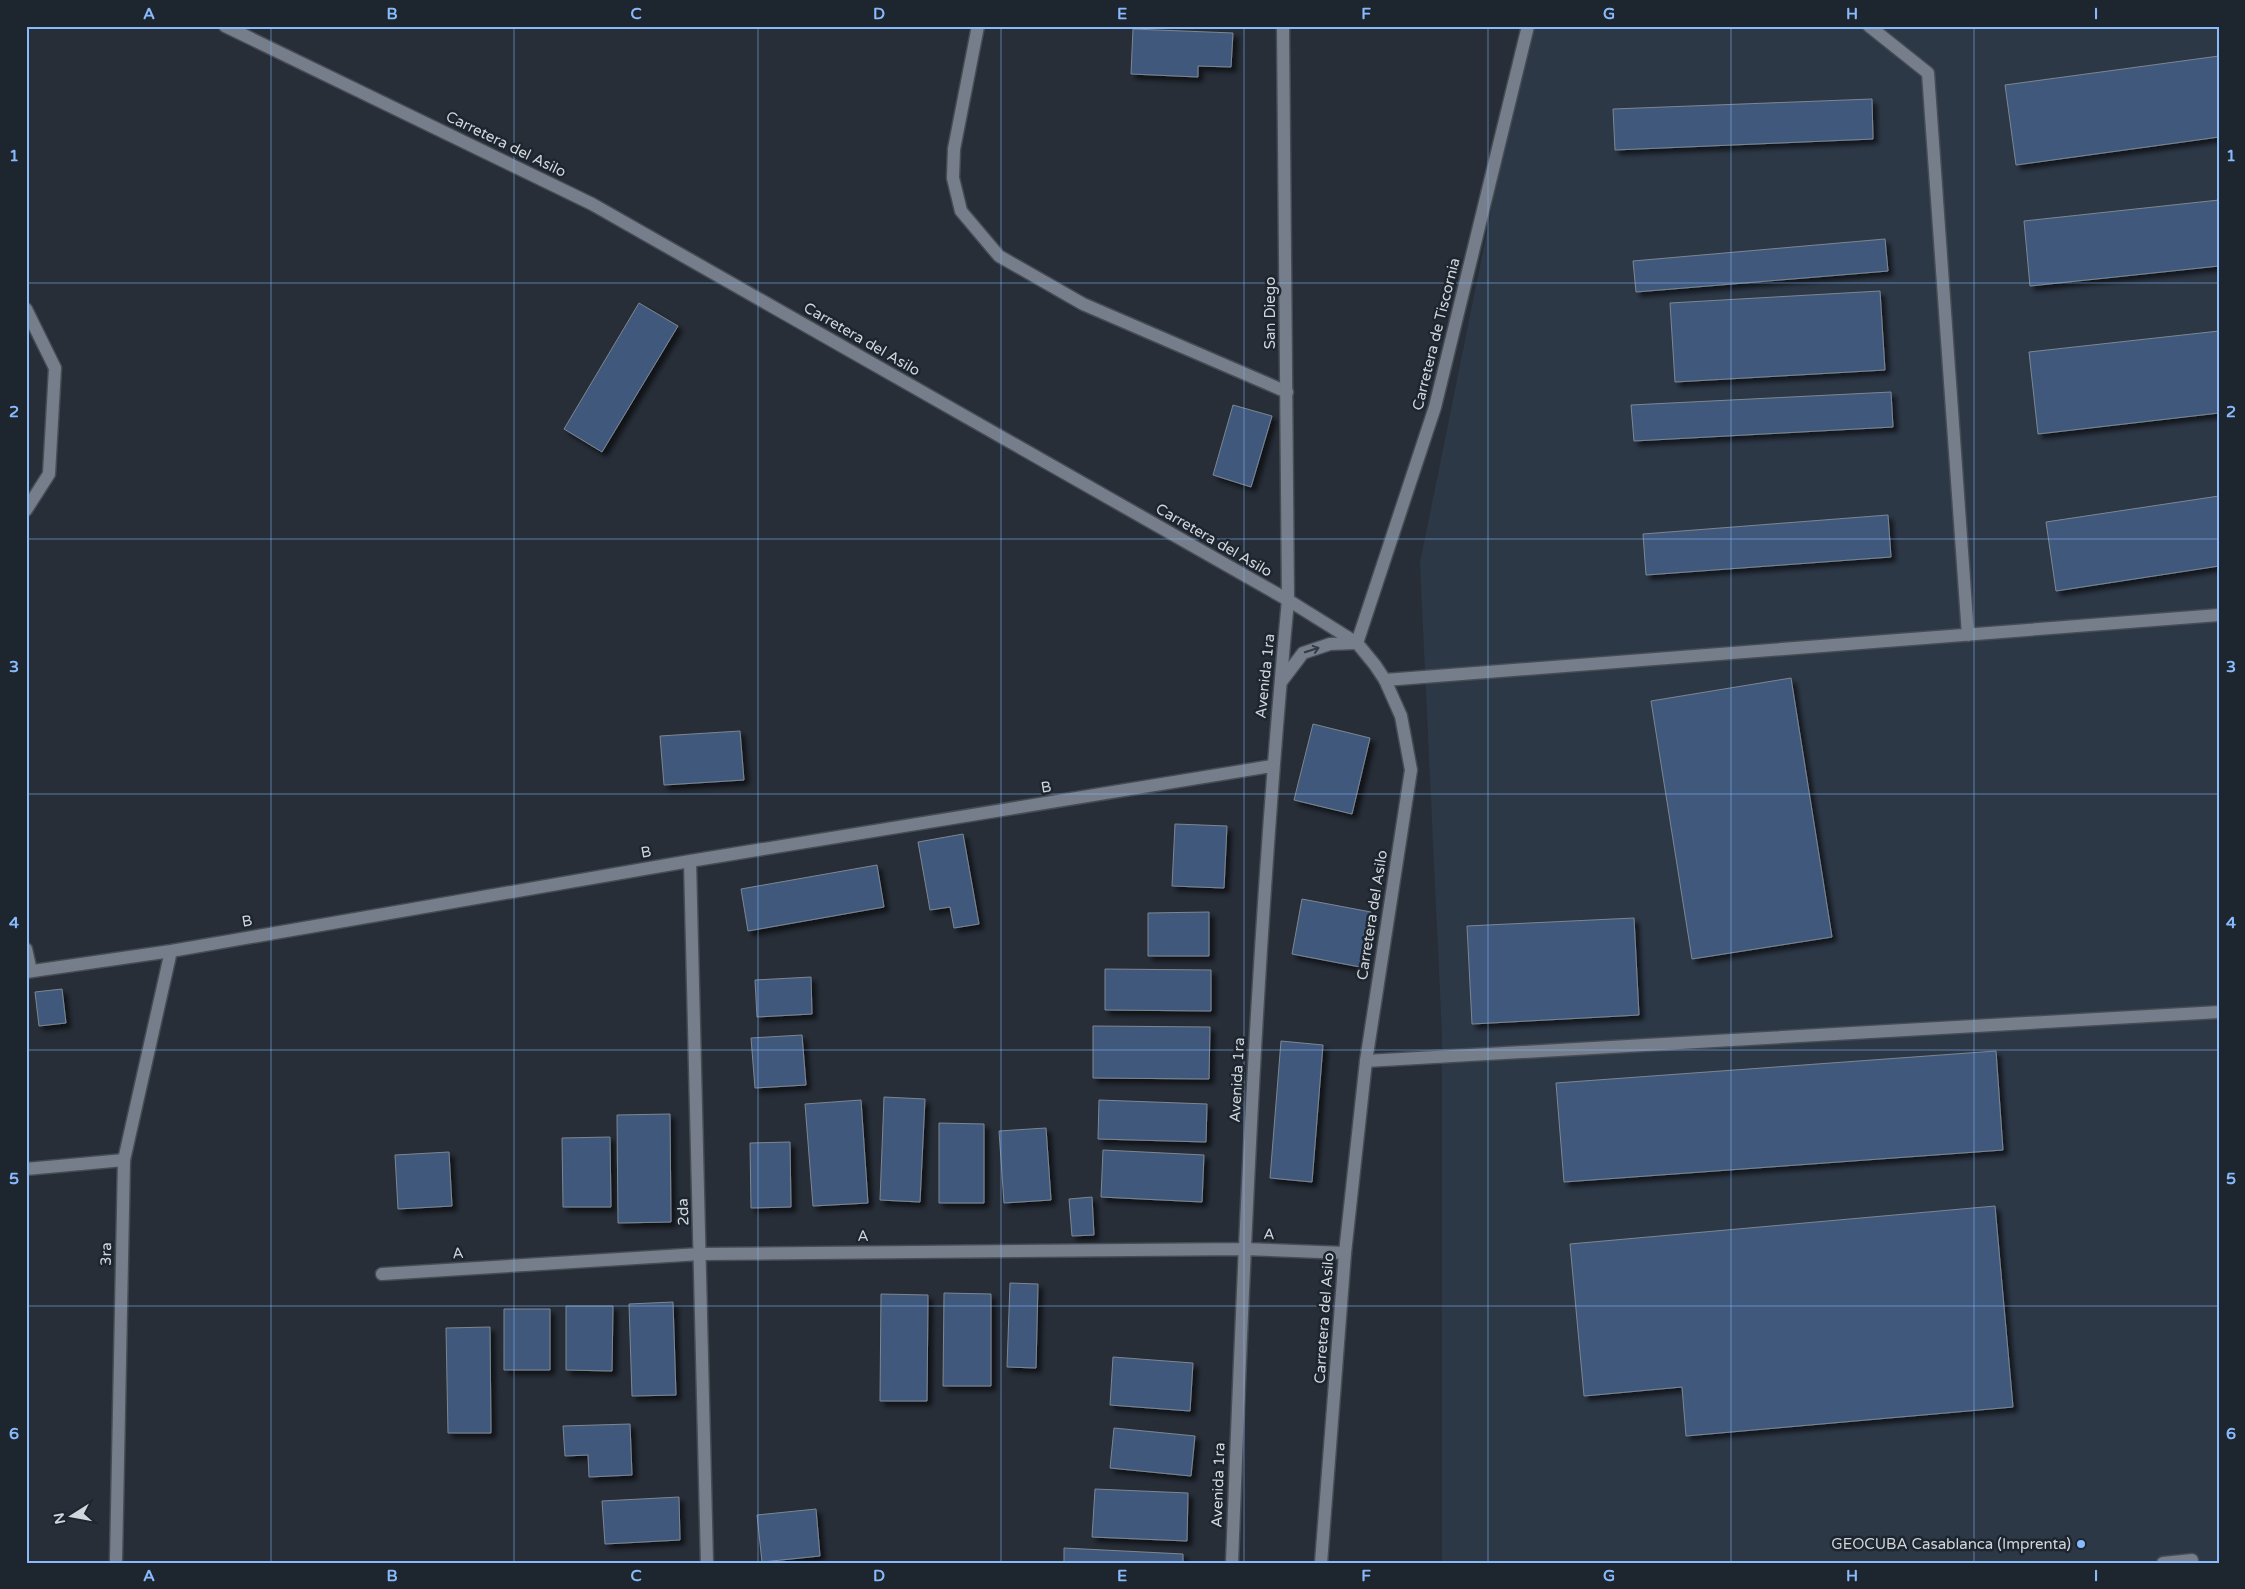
<svg xmlns="http://www.w3.org/2000/svg" width="2245" height="1589" viewBox="0 0 2245 1589" font-family="'Varela Round',sans-serif">
  <style>
    .built { fill: #2d3847 }
    .building { fill: #3f597b; stroke: #7d8692; filter: url(#shadow) }
    .lines { fill: none; stroke-linecap: round; stroke-linejoin: round }
    .service-casing { stroke: #464c55; stroke-width: 15 }
    .minor-casing { stroke: #464c55; stroke-width: 15 }
    .tertiary-casing { stroke: #464c55; stroke-width: 15 }
    .service { stroke: #757e8a; stroke-width: 12 }
    .minor { stroke: #757e8a; stroke-width: 12 }
    .tertiary { stroke: #757e8a; stroke-width: 12 }
    .oneway { stroke: #333b45 }
    .grid { fill: none; stroke: #88bafc; stroke-width: 1; stroke-opacity: 0.55 }
    .poi-dot { fill: #88bafc; stroke: #1d252e; stroke-width: 2 }
    .labels { text-anchor: middle; stroke-width: 5; stroke-linejoin: round; paint-order: stroke }
    .street-label { font-size: 15px; fill: #d1d5dc; stroke: #1d252e }
    .poi-label { font-size: 15px; fill: #d1d5dc; stroke: #1d252e; text-anchor: end }
    .neatline { fill: none; stroke: #88bafc; stroke-width: 2 }
    .grid-label { font-size: 16px; text-anchor: middle; font-weight: bold; fill: #88bafc }
  </style>
  <defs>
    <filter id="shadow"><feDropShadow dx="4.5" dy="4.5" stdDeviation="2.5" flood-color="#0009"/></filter>
  </defs>
  <rect width="100%" height="100%" fill="#272e38"/>
  <!-- built -->
  <path class="built" d="M1532 26H2219V1563H1442V1034L1420 563 1504 148Z"/>
  <!-- building -->
  <path class="building" d="M1133 29 1233 33 1231 67 1198 66V77L1131 74Z
    M2219 56V137L2016 165 2005 85Z
    M1872 99 1873 139 1615 150 1613 109Z
    M2219 200V266L2030 286 2024 221Z
    M1885 239 1888 271 1636 292 1633 261Z
    M1880 291 1885 370 1675 382 1670 303Z
    M639 303 678 326 602 452 564 429Z
    M2219 331V413L2038 434 2029 352Z
    M1891 392 1893 427 1634 441 1631 405Z
    M1233 405 1272 416 1251 487 1213 475Z
    M2219 496V566L2056 591 2046 522Z
    M1888 515 1891 557 1646 575 1643 534Z
    M1791 678 1832 937 1692 959 1651 701Z
    M1313 724 1370 738 1352 814 1294 800Z
    M740 731 744 780 664 785 660 736Z
    M1175 824 1227 826 1224 888 1172 886Z
    M963 834 979 924 954 928 950 907 930 910 918 842Z
    M877 865 884 907 748 931 741 889Z
    M1302 899 1371 912 1360 967 1292 954Z
    M1209 912V956H1148V913Z
    M1634 918 1639 1015 1472 1024 1467 926Z
    M1105 969 1211 970V1011L1105 1010Z
    M811 977 812 1014 757 1017 755 980Z
    M62 989 66 1023 39 1026 35 992Z
    M1093 1026 1210 1027 1209 1079 1093 1078Z
    M802 1035 806 1085 755 1088 751 1038Z
    M1281 1041 1323 1045 1312 1182 1270 1178Z
    M1996 1051 2003 1150 1564 1182 1556 1083Z
    M884 1097 925 1099 920 1202 880 1200Z
    M861 1100 868 1203 813 1206 805 1104Z
    M1099 1100 1207 1104 1206 1142 1098 1139Z
    M670 1114 671 1222 618 1223 617 1115Z
    M939 1123 984 1124V1203H939Z
    M1046 1128 1051 1200 1004 1203 999 1131Z
    M610 1137 611 1207H563L562 1138Z
    M790 1142 791 1207 751 1208 750 1143Z
    M1103 1150 1204 1155 1202 1202 1101 1197Z
    M449 1152 452 1206 398 1209 395 1155Z
    M1092 1197 1094 1235 1072 1236 1069 1199Z
    M1995 1206 2013 1407 1686 1436 1682 1387 1584 1396 1570 1244Z
    M1010 1283 1038 1284 1036 1368 1007 1367Z
    M944 1293 991 1294V1386H943Z
    M881 1294 928 1295 927 1401H880Z
    M673 1302 676 1395 632 1396 629 1304Z
    M566 1306H613L612 1371 566 1370Z
    M504 1309H550V1370H504Z
    M490 1327 491 1433H448L446 1328Z
    M1113 1357 1193 1363 1190 1411 1110 1405Z
    M630 1424 632 1475 589 1477 588 1455 565 1456 563 1426Z
    M1114 1428 1195 1436 1191 1476 1110 1468Z
    M1095 1489 1188 1493 1187 1541 1092 1537Z
    M679 1497 680 1540 605 1544 602 1501Z
    M816 1509 820 1556 762 1562 757 1515Z
    M1064 1548 1183 1554V1563H1064Z"/>
  <g class="lines">
    <!-- service casing -->
    <g class="service-casing">
      <path id="service" d="M978 26 954 149 953 178 961 211 999 256 1083 304 1287 392
        M1869 26 1928 73 1968 635
        M26 309 55 368 49 474 26 510
        M1385 680 2219 615
        M26 949 31 971
        M1366 1061 2219 1012
        M26 1169 124 1160
        M2163 1563 2192 1560V1563"/>
    </g>
    <!-- minor casing -->
    <g class="minor-casing">
      <path id="minor" d="M1281 682 1303 653 1330 644 1357 643
        M690 861 707 1563
        M26 972 171 951 690 861 1272 766
        M382 1274 700 1254 1244 1249 1345 1253
        M116 1560 124 1160 171 951
        M1232 1563C1244 1242 1258 920 1288 600"/>
    </g>
    <!-- tertiary casing -->
    <g class="tertiary-casing">
      <path id="tertiary" d="M225 26 592 204 1288 600 1357 643 1375 665 1385 680 1401 716 1411 770 1366 1061 1345 1253 1321 1563
        M1283 26 1288 600
        M1357 643 1435 407 1528 26"/>
    </g>
    <!-- service -->
    <use href="#service" class="service"/>
    <!-- minor -->
    <use href="#minor" class="minor"/>
    <!-- tertiary -->
    <use href="#tertiary" class="tertiary"/>
  </g>
  <!-- one-way arrows -->
  <defs><path id="oneway-shaft" d="M-6 0H5M1.5-3L5.5 0L1.5 3" fill="none" stroke-width="1.6" stroke-linecap="round" stroke-linejoin="round" transform="scale(1.25)"/></defs>
  <use class="oneway" href="#oneway-shaft" transform="translate(1312 650) rotate(-18)"/>
  <!-- grid -->
  <path class="grid" d="M271 26V1563M514 26V1563M758 26V1563M1001 26V1563M1244 26V1563M1488 26V1563M1731 26V1563M1974 26V1563M26 283H2219M26 539H2219M26 794H2219M26 1050H2219M26 1306H2219"/>
  <!-- markers -->
  <circle class="poi-dot" cx="2081" cy="1544" r="5"/>
  <g class="labels">
    <!-- street labels -->
    <g class="street-label">
      <text transform="translate(506 144) rotate(26)" y="5">Carretera del Asilo</text>
      <text transform="translate(1270 313) rotate(-90)" y="5">San Diego</text>
      <text transform="translate(1436 334) rotate(-76)" y="5">Carretera de Tiscornia</text>
      <text transform="translate(862 339) rotate(30)" y="5">Carretera del Asilo</text>
      <text transform="translate(1214 540) rotate(30)" y="5">Carretera del Asilo</text>
      <text transform="translate(1265 676) rotate(-84)" y="5">Avenida 1ra</text>
      <text transform="translate(1046 787) rotate(-9)" y="5">B</text>
      <text transform="translate(646 852) rotate(-10)" y="5">B</text>
      <text transform="translate(1372 915) rotate(-81)" y="5">Carretera del Asilo</text>
      <text transform="translate(247 921) rotate(-10)" y="5">B</text>
      <text transform="translate(1237 1080) rotate(-87)" y="5">Avenida 1ra</text>
      <text transform="translate(683 1212) rotate(-92)" y="5">2da</text>
      <text transform="translate(1269 1234) rotate(3)" y="5">A</text>
      <text transform="translate(863 1236) rotate(-1)" y="5">A</text>
      <text transform="translate(458 1253) rotate(-4)" y="5">A</text>
      <text transform="translate(106 1254) rotate(-89)" y="5">3ra</text>
      <text transform="translate(1324 1318) rotate(-86)" y="5">Carretera del Asilo</text>
      <text transform="translate(1218 1485) rotate(-88)" y="5">Avenida 1ra</text>
    </g>
    <!-- poi labels -->
    <g class="poi-label">
      <text x="2071" y="1549">GEOCUBA Casablanca (Imprenta)</text>
    </g>
  </g>
  <!-- border -->
  <rect width="2245" height="1589" fill="none" stroke="#1d252e" stroke-width="55"/>
  <!-- north arrow -->
  <g transform="translate(72 1516) rotate(259)" stroke="#1d252e" stroke-width="4" paint-order="stroke">
  <path d="M0-4L9 19L0 12L-9 19Z" fill="#d1d5dc"/>
  <text y="-8" font-size="14" font-weight="bold" text-anchor="middle" fill="#d1d5dc">N</text>
  </g>
  <rect x="28" y="28" width="2190" height="1534" class="neatline"/>
  <g class="grid-label">
    <text x="149" y="19">A</text>
    <text x="392" y="19">B</text>
    <text x="636" y="19">C</text>
    <text x="879" y="19">D</text>
    <text x="1122" y="19">E</text>
    <text x="1366" y="19">F</text>
    <text x="1609" y="19">G</text>
    <text x="1852" y="19">H</text>
    <text x="2096" y="19">I</text>
    <text x="14" y="161">1</text>
    <text x="2231" y="161">1</text>
    <text x="14" y="417">2</text>
    <text x="2231" y="417">2</text>
    <text x="14" y="672">3</text>
    <text x="2231" y="672">3</text>
    <text x="14" y="928">4</text>
    <text x="2231" y="928">4</text>
    <text x="14" y="1184">5</text>
    <text x="2231" y="1184">5</text>
    <text x="14" y="1439">6</text>
    <text x="2231" y="1439">6</text>
    <text x="149" y="1581">A</text>
    <text x="392" y="1581">B</text>
    <text x="636" y="1581">C</text>
    <text x="879" y="1581">D</text>
    <text x="1122" y="1581">E</text>
    <text x="1366" y="1581">F</text>
    <text x="1609" y="1581">G</text>
    <text x="1852" y="1581">H</text>
    <text x="2096" y="1581">I</text>
  </g>
</svg>
